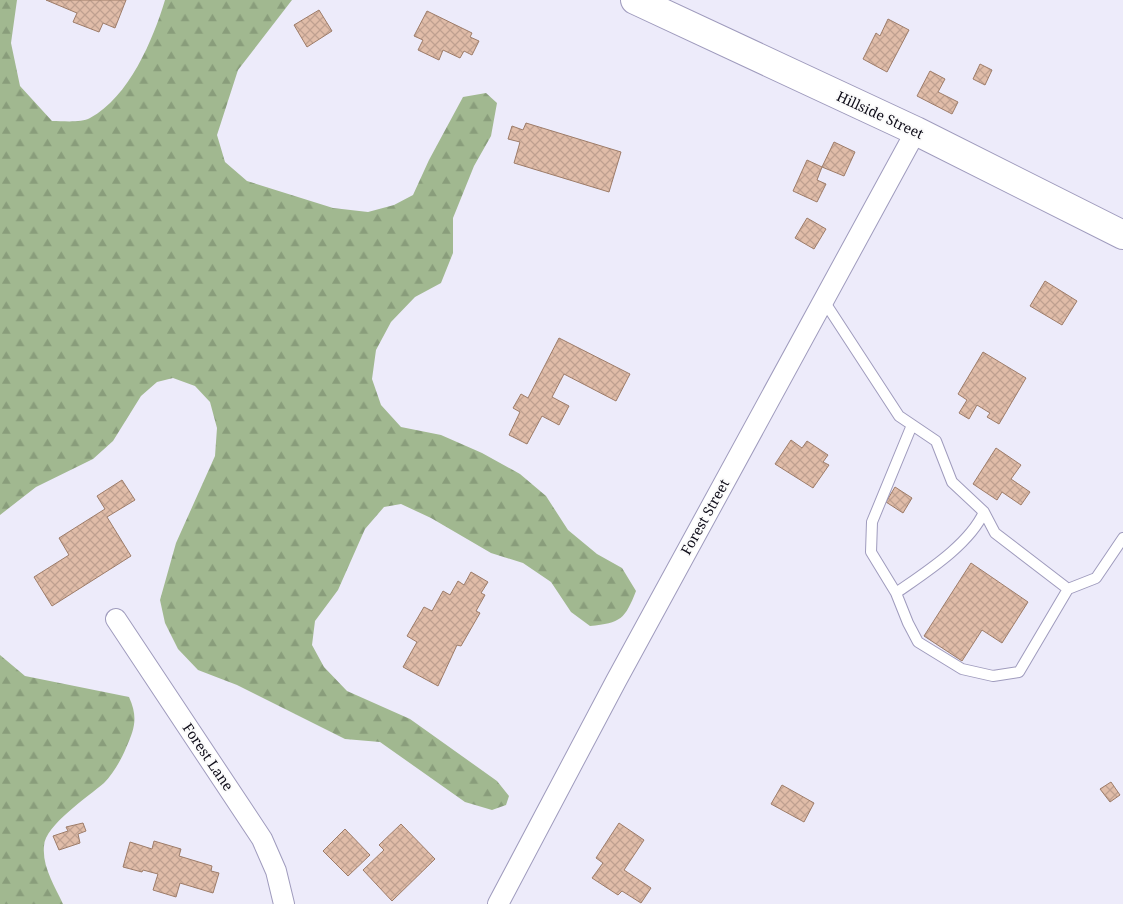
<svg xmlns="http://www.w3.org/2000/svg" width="1123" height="904" viewBox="0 0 1123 904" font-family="'Noto Serif',serif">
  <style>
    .forest { fill: url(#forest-firs) }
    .building { fill: url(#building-cross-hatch); stroke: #9d7c69 }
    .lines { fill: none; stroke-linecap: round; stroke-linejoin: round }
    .lane-casing { stroke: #9f9bbd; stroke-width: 12 }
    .street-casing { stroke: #9f9bbd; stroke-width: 22 }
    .secondary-casing { stroke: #9f9bbd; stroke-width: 30 }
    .lane { stroke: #fff; stroke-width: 10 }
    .street { stroke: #fff; stroke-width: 20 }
    .secondary { stroke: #fff; stroke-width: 28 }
    .labels { text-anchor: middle; stroke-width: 4; stroke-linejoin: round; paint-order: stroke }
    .street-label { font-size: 14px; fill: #0e0c18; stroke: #fbfbfb }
  </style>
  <defs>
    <pattern id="forest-firs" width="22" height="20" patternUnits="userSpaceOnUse" patternTransform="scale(1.25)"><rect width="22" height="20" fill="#a1b890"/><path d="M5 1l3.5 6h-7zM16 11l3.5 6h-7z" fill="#899d7b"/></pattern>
    <pattern id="building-cross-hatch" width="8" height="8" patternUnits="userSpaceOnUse" patternTransform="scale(1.25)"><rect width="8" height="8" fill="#e0bca8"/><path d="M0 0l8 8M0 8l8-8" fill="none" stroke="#bfa090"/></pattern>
  </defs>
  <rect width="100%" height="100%" fill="#edebfa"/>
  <!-- forest -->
  <path class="forest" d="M0 0H17L11 43 20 86 52 121C63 121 81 123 90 118 129 97 153 40 165 0H292L238 70 217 135 225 162 247 181 333 208 368 212 394 205 413 195 429 160 463 97 486 93 497 103 491 136 474 166 453 218V253L441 283 415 297 391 322 376 350 372 379 381 405 401 427 441 435 482 453 520 474 546 496 568 530 597 554 622 568 636 591C625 619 621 623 590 626L571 612 551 582 523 563 491 553 431 518 401 504 384 507 365 529 338 590 315 621 312 645 324 667 347 691 410 719 497 781 509 796 506 805 492 810 465 802 380 742 345 739 237 685 198 670 178 649 165 623 160 600 176 543 215 456 217 428 210 402 195 386 173 378 157 382 141 396 113 441 93 459 36 487 0 515Z
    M0 655 25 676 129 697C138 717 135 728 126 748 121 760 113 774 104 783 88 797 45 825 44 846 42 867 55 886 63 904H0Z"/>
  <!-- building -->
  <path class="building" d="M46 0H126L115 28 103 23 99 32 73 22 77 13Z
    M319 10 332 31 307 47 294 25Z
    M427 11 472 33 470 37 479 41 472 55 464 51 460 58 443 50 439 60 418 50 423 40 414 36Z
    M888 19 909 30 887 72 863 59 876 33 880 36Z
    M980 64 992 70 985 85 973 79Z
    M930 71 945 79 938 92 958 102 952 114 917 96Z
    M526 123 621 152 609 192 514 163 520 142 508 139 512 126 523 130Z
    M834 142 855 152 844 176 822 167Z
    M807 160 822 167 817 180 826 184 817 202 793 191Z
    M807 218 826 229 814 249 795 238Z
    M1045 281 1077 301 1062 325 1030 306Z
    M559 338 630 374 616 401 564 374 552 397 569 406 559 425 542 416 527 444 509 435 520 412 513 408 521 394 528 398Z
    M983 352 1026 378 999 424 987 417 990 413 977 405 969 419 959 413 967 400 958 394Z
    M791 440 802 448 807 441 828 455 823 462 829 465 813 488 775 464Z
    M996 448 1021 465 1011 479 1030 492 1021 505 1002 492 997 500 973 484Z
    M122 480 135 500 107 517 131 556 52 606 34 577 69 555 59 538 105 509 97 496Z
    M895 487 912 498 903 513 886 502Z
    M971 563 1028 602 1002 643 982 630 962 661 924 636Z
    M471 572 488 582 481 593 485 595 476 611 480 613 461 646 457 645 438 686 403 667 417 642 407 636 424 607 432 611 443 591 450 595 458 581 464 585Z
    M1111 782 1120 795 1110 802 1100 789Z
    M782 785 814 803 804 822 771 804Z
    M83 823 86 831 78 834 80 843 59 850 53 836 68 831 66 827Z
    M619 823 644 840 624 870 651 888 641 903 622 891 618 895 592 878 603 863 596 858Z
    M401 824 435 859 392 901 363 870 384 850 379 845Z
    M345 829 370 855 348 876 323 851Z
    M154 841 181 849 179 856 212 866 211 871 219 873 213 893 180 883 176 897 153 890 158 874 143 870 142 872 123 867 130 842 152 849Z"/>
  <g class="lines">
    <!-- lane casing -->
    <g class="lane-casing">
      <path id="lane" d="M824 301 899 416 936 441 952 482 984 512 995 533 1068 589 1019 672 993 676 962 669 918 642 908 623 896 593C926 572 969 545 984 512
        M1068 589 1096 578 1123 538
        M896 593 871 552 872 522 912 425"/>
    </g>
    <!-- street casing -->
    <g class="street-casing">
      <path id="street" d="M116 619 262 839 276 871 284 904
        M498 904 616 681 916 131"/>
    </g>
    <!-- secondary casing -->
    <g class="secondary-casing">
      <path id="secondary" d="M635 0 916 131 1123 235"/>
    </g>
    <!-- lane -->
    <use href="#lane" class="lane"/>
    <!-- street -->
    <use href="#street" class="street"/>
    <!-- secondary -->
    <use href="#secondary" class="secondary"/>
  </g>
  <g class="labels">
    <!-- street labels -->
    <g class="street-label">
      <text transform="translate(880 115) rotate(25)" y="5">Hillside Street</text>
      <text transform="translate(705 517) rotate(-61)" y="5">Forest Street</text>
      <text transform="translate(208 757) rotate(56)" y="5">Forest Lane</text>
    </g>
  </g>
</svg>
